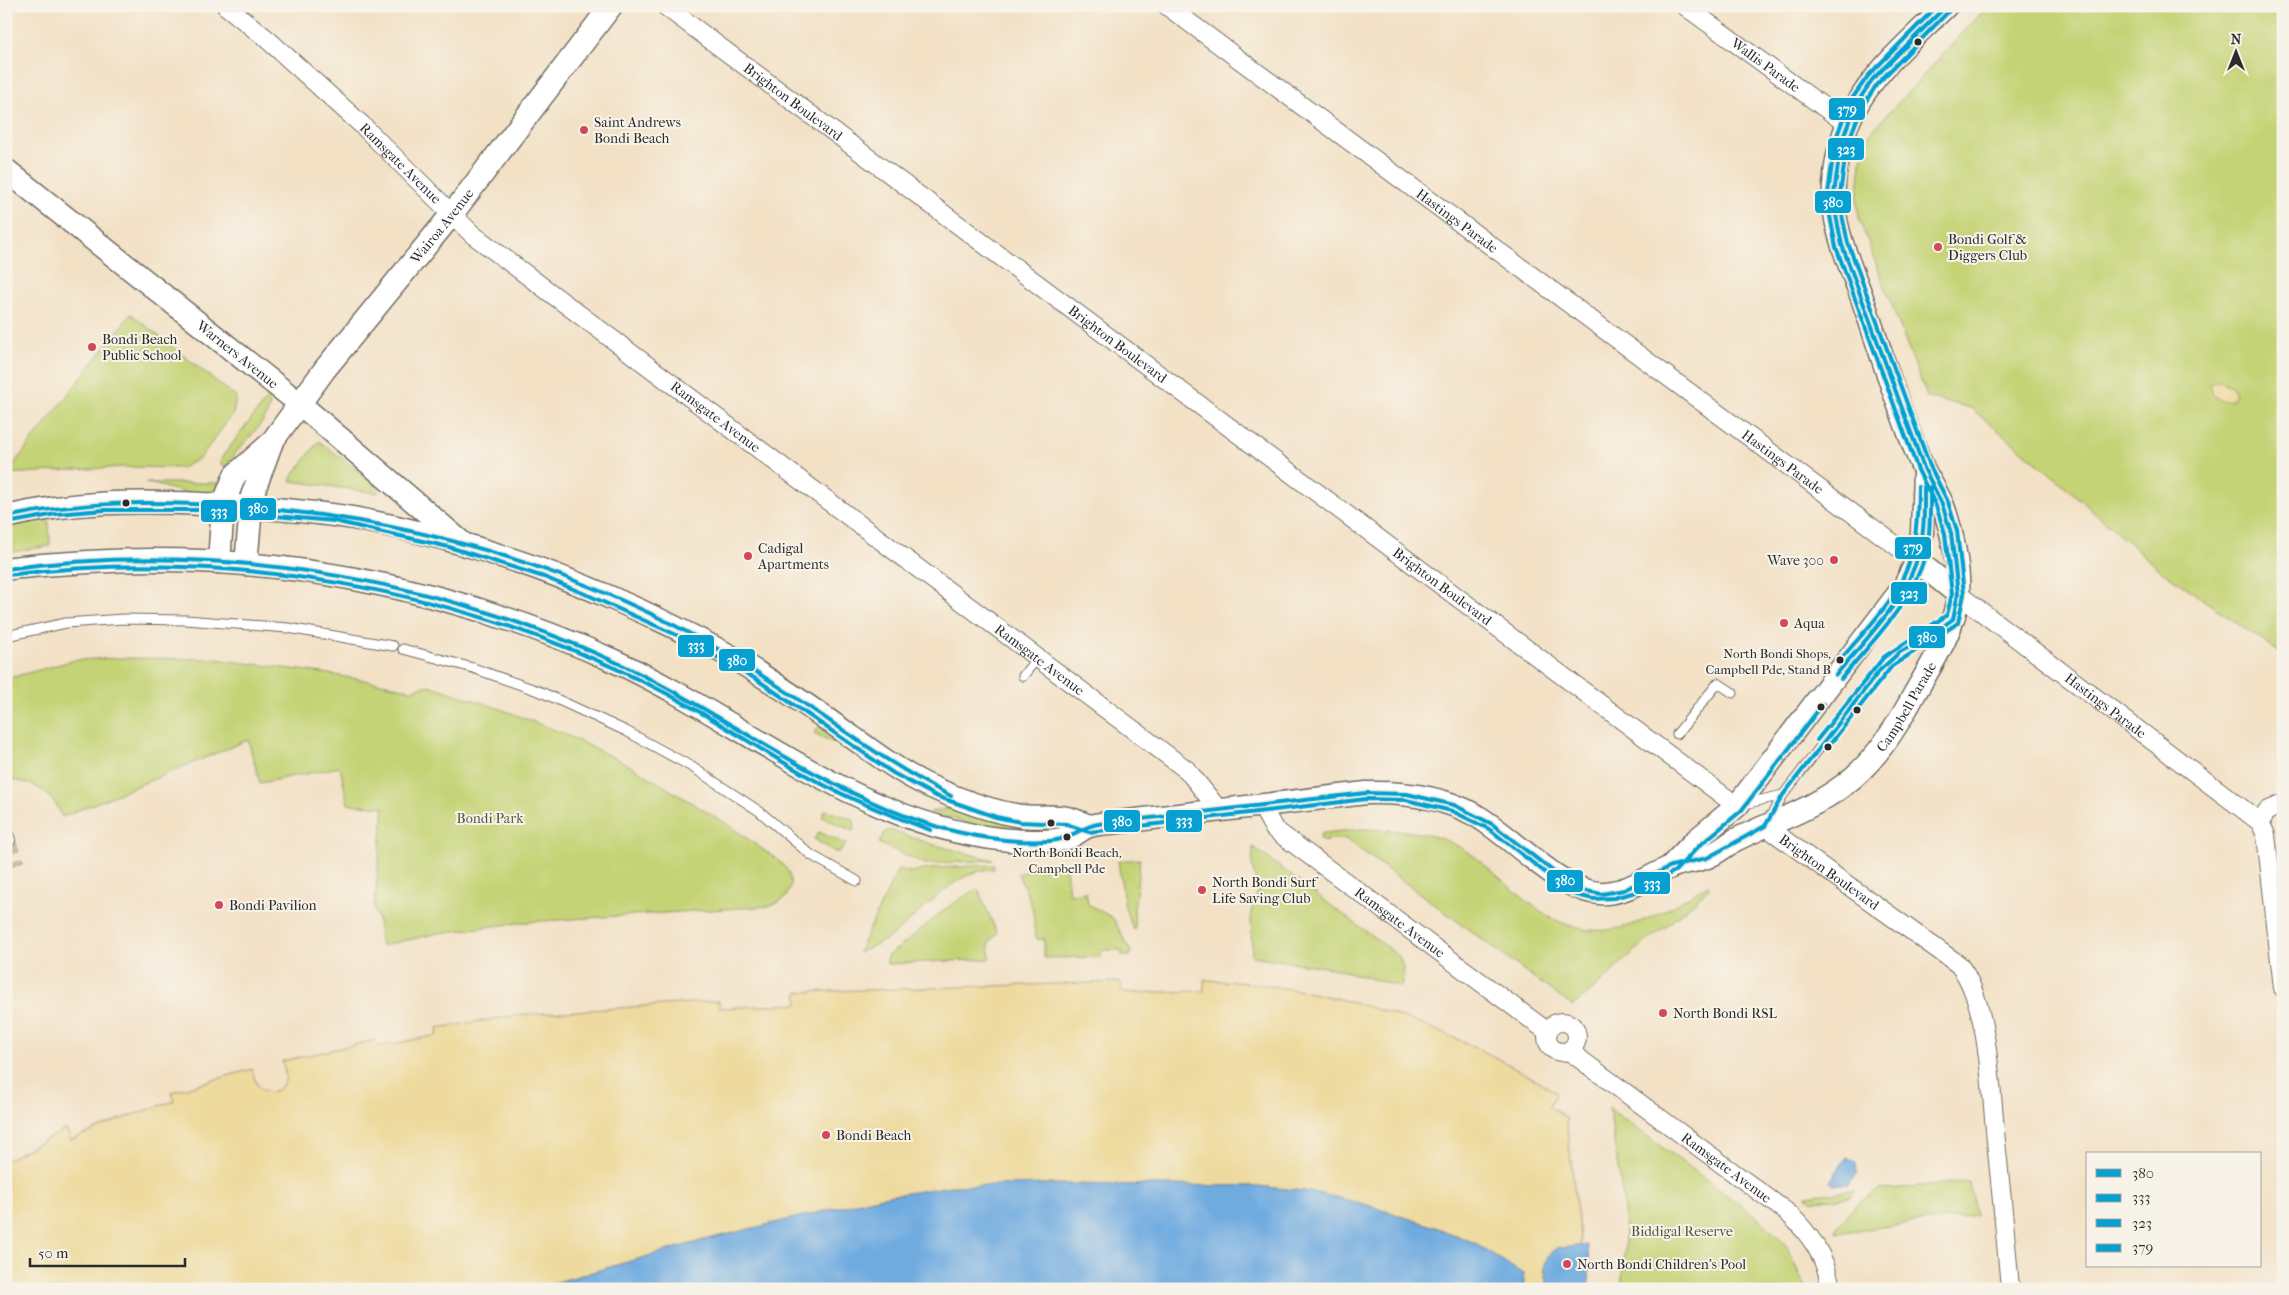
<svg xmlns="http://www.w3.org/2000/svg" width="2289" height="1295" viewBox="0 0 2289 1295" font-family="'IM FELL French Canon',serif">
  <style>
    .green { fill: #c4d375; stroke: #787f50 }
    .sand { fill: #eeda9e; stroke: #8c8264 }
    .water { fill: #6fabe0; stroke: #4d6b86 }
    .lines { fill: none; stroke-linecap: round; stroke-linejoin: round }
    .pedestrian-tunnel { stroke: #cbbda7; stroke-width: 14; stroke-dasharray: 14 7; stroke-linecap: butt }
    .service-casing { stroke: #716b61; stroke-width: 11 }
    .pedestrian-casing { stroke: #716b61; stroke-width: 16 }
    .minor-casing { stroke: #716b61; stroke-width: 20 }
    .tertiary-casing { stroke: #716b61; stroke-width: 25 }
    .service { stroke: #fff; stroke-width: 9 }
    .pedestrian { stroke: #fff; stroke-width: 14 }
    .minor { stroke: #fff; stroke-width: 18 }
    .tertiary { stroke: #fff; stroke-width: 22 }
    .bus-1-casing { stroke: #f7f3e8; stroke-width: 8 }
    .bus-2-casing { stroke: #f7f3e8; stroke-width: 8 }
    .bus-3-casing { stroke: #f7f3e8; stroke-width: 8 }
    .bus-4-casing { stroke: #f7f3e8; stroke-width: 8 }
    .bus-1 { stroke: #06a0d2; stroke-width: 4 }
    .bus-2 { stroke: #06a0d2; stroke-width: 4 }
    .bus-3 { stroke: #06a0d2; stroke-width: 4 }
    .bus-4 { stroke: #06a0d2; stroke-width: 4 }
    .bus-dot { fill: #2b2b2b; stroke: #f7f3e8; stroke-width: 2 }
    .poi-dot { fill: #d1495b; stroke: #f7f3e8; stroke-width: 2 }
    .labels { text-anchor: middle; stroke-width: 4; stroke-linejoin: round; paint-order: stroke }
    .bus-label { font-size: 13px; fill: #2b2b2b; stroke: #f7f3e8; text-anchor: end }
    .street-label { font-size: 14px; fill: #2b2b2b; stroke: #f7f3e8 }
    .poi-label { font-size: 14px; fill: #2b2b2b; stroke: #f7f3e8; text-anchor: start }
    .park-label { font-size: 14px; fill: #51553e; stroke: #f7f3e8 }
    .line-badge { stroke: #f7f3e8; stroke-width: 2 }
    .badge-label { font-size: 14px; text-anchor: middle; font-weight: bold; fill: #fff }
  </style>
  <rect width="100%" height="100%" fill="#f7f3e8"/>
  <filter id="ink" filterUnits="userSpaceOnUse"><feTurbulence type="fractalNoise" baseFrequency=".02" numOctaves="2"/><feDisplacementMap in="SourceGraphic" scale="10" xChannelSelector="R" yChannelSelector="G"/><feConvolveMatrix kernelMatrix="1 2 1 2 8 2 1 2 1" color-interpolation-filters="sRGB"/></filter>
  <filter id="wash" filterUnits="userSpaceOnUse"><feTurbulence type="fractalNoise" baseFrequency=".0096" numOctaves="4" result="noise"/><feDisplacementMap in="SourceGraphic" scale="20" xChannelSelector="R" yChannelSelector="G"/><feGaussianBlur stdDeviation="1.12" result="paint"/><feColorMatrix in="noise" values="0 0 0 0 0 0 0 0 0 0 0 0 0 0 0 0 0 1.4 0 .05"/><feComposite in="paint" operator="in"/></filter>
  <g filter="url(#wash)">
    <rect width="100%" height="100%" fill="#f3e1c6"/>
    <!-- green -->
    <path class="green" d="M1988 6H2283V655L2159 569 2059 481 1971 408 1927 397 1859 219 1857 202 1861 162 1870 133Z
      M131 314 236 397 233 414 200 458 182 468 124 467 6 474Z
      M269 396C276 420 237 444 228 465L222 466 220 463 222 457Z
      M319 441 379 487 378 493 291 481V478Z
      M145 483H222L219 488C197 503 168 485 145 483Z
      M39 519 49 521 50 546 6 553V526Z
      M118 658 215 659 323 673 386 684 410 690 429 685 498 708 560 732 629 765 725 823 778 860 789 872 791 885 786 897 771 906 526 922 439 933 381 946C378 933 381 922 374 910L384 807 348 804 340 767 260 783 248 740 62 817C53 793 32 780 6 780V679L75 660Z
      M820 726 843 744 830 741 814 733Z
      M954 807C997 820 1024 829 1070 828L1038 832 984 828 930 812Z
      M825 810 853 819 855 824 853 831 822 817Z
      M1362 829C1393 830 1427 830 1456 845 1480 858 1500 879 1522 897 1592 956 1639 927 1708 885L1709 888C1686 911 1661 930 1636 950 1614 969 1596 990 1572 1006L1346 839H1328L1327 842 1321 840 1320 835 1324 833Z
      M890 830 931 844 993 860 925 864 879 843 885 832Z
      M819 832 846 844 840 852H835L814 839Z
      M1253 847 1399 956 1404 970 1401 987 1337 969 1252 956 1251 911 1258 890 1252 866Z
      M1140 859 1134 911 1135 929H1133L1125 908 1118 861Z
      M994 865V869C956 869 923 912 895 933 884 942 871 947 858 953L898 869 911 872 937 868Z
      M1066 868 1069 894 1086 892 1088 904 1113 918 1131 952 1130 956H1122V950H1101V957L1044 958V938L1038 940C1032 930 1035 923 1033 912 1031 900 1023 886 1018 874L1035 869Z
      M978 889 997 933 989 942 990 959 887 964V956C919 935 943 905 978 889Z
      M1609 1108 1762 1221 1786 1245 1806 1289H1621L1625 1252 1624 1207Z
      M1969 1181 1976 1215 1836 1233 1837 1226 1856 1205 1879 1190Z
      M1855 1190 1850 1197 1814 1201 1806 1196Z"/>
    <!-- sand -->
    <path class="sand" d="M2219 381 2232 386 2235 394 2233 400 2221 401 2213 395 2210 384Z
      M1204 980C1329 985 1452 1025 1557 1093L1549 1106 1566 1118 1581 1246 1558 1248 1544 1268 1549 1289H1525L1523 1274 1475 1243 1435 1227 1364 1204 1313 1192 1258 1186 1046 1184 882 1197 708 1239 533 1289H6V1160L66 1129 71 1140 121 1119 174 1101 172 1092 252 1069C254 1074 254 1079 257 1084 263 1096 281 1093 285 1080 287 1074 283 1067 282 1061L376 1040 377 1047 438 1035 437 1028 519 1015 719 1001 720 1008 798 1004V992L1121 982 1122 993 1204 991Z"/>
    <!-- water -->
    <path class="water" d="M1847 1157 1856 1162 1857 1173 1849 1184H1834L1830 1181Z
      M1046 1184 1258 1186 1313 1192 1364 1204 1435 1227 1475 1243 1523 1274 1525 1289H533L708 1239 882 1197 950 1186Z
      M1588 1245 1590 1289H1549L1544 1268 1548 1255 1558 1248Z"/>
  </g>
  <g filter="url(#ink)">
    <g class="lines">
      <!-- pedestrian-tunnel -->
      <path class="pedestrian-tunnel" d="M8 840 18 864"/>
      <!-- service casing -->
      <g class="service-casing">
        <path id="service" d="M6 636 66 623 123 619 186 620 288 628 393 646
          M403 649 473 668 541 692 626 731 692 767 759 811 811 855 857 881
          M1023 676 1038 657
          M1677 734 1718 683 1733 693
          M1744 804 1783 795
          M1768 821 1783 795 1880 670 1900 652 1945 625"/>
      </g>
      <!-- pedestrian casing -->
      <g class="pedestrian-casing">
        <path id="pedestrian" d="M6 835 8 840"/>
      </g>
      <!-- minor casing -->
      <g class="minor-casing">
        <g id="minor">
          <path id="s1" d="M226 6 267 39 362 125 472 234 1187 770 1219 810"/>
          <path id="s2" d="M665 6 1737 806"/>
          <path id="s3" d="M1167 6 1917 561"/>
          <path id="s4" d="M1685 6 1847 124"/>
          <path id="s5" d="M1958 594 2260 822 2266 835 2283 988"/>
          <path id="s6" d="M1261 805 1274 829 1548 1032"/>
          <path d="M2260 822 2267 811 2283 804"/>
          <path id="s7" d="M1765 826 1958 964C1989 999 1991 1093 1996 1141 2001 1190 2006 1239 2010 1289"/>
          <circle cx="1562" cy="1037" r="15"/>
          <path id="s8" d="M1569 1051 1788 1213C1811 1235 1826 1257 1831 1289"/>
        </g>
      </g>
      <!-- tertiary casing -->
      <g class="tertiary-casing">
        <g id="tertiary">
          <path id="s9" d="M6 170 300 404 460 541"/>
          <path d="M6 517C71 501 136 501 203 504 252 507 304 510 353 518 485 542 611 591 728 655 770 679 810 707 849 735 875 753 899 772 927 785 957 799 989 811 1021 816 1036 818 1053 815 1067 818 1075 820 1082 823 1089 826"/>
          <path d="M1917 561 1958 594"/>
          <path id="s10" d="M219 562 223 505 235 475 271 443 325 369 452 214 611 6"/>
          <path d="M246 564 252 496 271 444"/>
          <path id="s11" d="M6 569C33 565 60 564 88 562 268 551 447 586 612 660 750 722 878 843 1038 841 1046 841 1058 841 1067 838 1074 836 1080 830 1087 827 1094 824 1103 824 1110 823L1366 793C1404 792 1442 796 1475 815 1513 836 1564 897 1606 893 1631 891 1649 876 1671 867 1681 862 1694 862 1705 858 1716 854 1725 846 1735 840 1750 833 1765 826 1780 820 1851 791 1880 759 1915 693 1932 663 1954 631 1958 596 1960 570 1952 530 1943 506 1938 493 1929 481 1923 468 1899 412 1881 352 1861 295 1848 260 1831 224 1834 186 1839 99 1888 63 1946 6"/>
          <path d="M1671 866 1695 841 1737 806 1905 585 1917 561 1922 533 1924 472"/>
        </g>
      </g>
      <!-- service -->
      <use href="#service" class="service"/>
      <!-- pedestrian -->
      <use href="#pedestrian" class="pedestrian"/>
      <!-- minor -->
      <use href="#minor" class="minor"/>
      <!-- tertiary -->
      <use href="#tertiary" class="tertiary"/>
      <!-- bus-1 casing -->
      <g class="bus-1-casing">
        <path id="bus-1" d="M6 517C80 501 154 501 229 506 408 517 577 566 732 657 807 701 873 757 951 796
          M6 569C210 541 424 575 611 660 752 723 887 850 1050 841 1069 840 1081 827 1098 824L1366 793 1407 794 1454 805 1492 824 1576 889 1602 894 1624 890 1671 866 1707 858 1765 826 1783 795 1880 670 1900 652 1928 637 1953 619 1958 594 1951 533 1942 504 1924 468 1842 245 1833 201 1841 143 1855 106 1872 80 1946 6
          M1836 675C1866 638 1908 599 1919 552 1925 531 1924 509 1924 487"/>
      </g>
      <!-- bus-2 casing -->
      <g class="bus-2-casing">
        <path id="bus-2" d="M7 523 56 514 104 510H203L334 521 449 547 544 577 590 596 681 637 756 679 893 773 936 796 996 817 1020 822 1066 824 1089 832 1366 799 1406 800 1452 811 1489 829 1573 894 1593 899 1614 898 1636 892 1675 871 1699 846 1741 811 1823 704
          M7 575C227 547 454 587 652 686 707 713 756 748 809 777 848 799 889 815 931 830"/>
      </g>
      <!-- bus-3 casing -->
      <g class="bus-3-casing">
        <path id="bus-3" d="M1841 679C1871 642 1912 603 1925 556 1931 534 1930 510 1930 487
          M1827 748 1892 666 1958 623 1964 594 1957 531 1948 502 1930 466 1848 243 1839 201 1847 145 1861 109 1877 84 1950 10"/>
      </g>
      <!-- bus-4 casing -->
      <g class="bus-4-casing">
        <path id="bus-4" d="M1840 660C1866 629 1901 596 1911 556 1917 534 1918 510 1918 487
          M1817 740 1884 657 1947 615 1952 594 1945 534 1936 506 1918 470 1836 247 1827 201 1835 141 1849 103 1868 76 1937 6"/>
      </g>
      <!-- bus-1 -->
      <use href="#bus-1" class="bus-1"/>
      <!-- bus-2 -->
      <use href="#bus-2" class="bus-2"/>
      <!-- bus-3 -->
      <use href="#bus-3" class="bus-3"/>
      <!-- bus-4 -->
      <use href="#bus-4" class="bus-4"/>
    </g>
  </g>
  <!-- markers -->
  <g class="bus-dot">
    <circle cx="1918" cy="42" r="4.5"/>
    <circle cx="126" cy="503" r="4.5"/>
    <circle cx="1840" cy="660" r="4.5"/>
    <circle cx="1821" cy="707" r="4.5"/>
    <circle cx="1857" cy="710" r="4.5"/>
    <circle cx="1828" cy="747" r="4.5"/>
    <circle cx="1051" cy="823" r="4.5"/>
    <circle cx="1067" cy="837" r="4.5"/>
  </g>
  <g class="poi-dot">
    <circle cx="584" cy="130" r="5"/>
    <circle cx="1938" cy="247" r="5"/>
    <circle cx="92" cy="347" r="5"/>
    <circle cx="748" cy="556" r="5"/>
    <circle cx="1834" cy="560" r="5"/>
    <circle cx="1784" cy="623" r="5"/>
    <circle cx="1202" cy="890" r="5"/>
    <circle cx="219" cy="905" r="5"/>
    <circle cx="1663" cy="1013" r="5"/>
    <circle cx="826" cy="1135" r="5"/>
    <circle cx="1567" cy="1264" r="5"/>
  </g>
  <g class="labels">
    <!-- bus labels -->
    <g class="bus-label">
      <text x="1831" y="658">North Bondi Shops,<tspan x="1831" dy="16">Campbell Pde, Stand B</tspan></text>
      <text x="1067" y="857" text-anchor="middle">North Bondi Beach,<tspan x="1067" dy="16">Campbell Pde</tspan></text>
    </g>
    <!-- street labels -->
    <g class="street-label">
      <text dy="5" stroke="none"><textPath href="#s4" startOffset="100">Wallis Parade</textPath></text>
      <text dy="5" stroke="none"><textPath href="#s2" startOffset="160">Brighton Boulevard</textPath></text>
      <text dy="5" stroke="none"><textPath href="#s1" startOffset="235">Ramsgate Avenue</textPath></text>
      <text dy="5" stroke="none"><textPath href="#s3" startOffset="361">Hastings Parade</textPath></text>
      <text dy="5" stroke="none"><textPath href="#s10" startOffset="414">Wairoa Avenue</textPath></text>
      <text dy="5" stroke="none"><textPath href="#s2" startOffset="565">Brighton Boulevard</textPath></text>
      <text dy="5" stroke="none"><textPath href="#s9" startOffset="296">Warners Avenue</textPath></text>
      <text dy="5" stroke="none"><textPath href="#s1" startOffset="640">Ramsgate Avenue</textPath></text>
      <text dy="5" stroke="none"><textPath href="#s3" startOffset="766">Hastings Parade</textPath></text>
      <text dy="5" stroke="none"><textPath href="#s2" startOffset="970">Brighton Boulevard</textPath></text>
      <text dy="5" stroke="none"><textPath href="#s1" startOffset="1045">Ramsgate Avenue</textPath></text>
      <text dy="5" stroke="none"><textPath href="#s11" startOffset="2054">Campbell Parade</textPath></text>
      <text dy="5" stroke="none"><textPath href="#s5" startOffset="185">Hastings Parade</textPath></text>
      <text dy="5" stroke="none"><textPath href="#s7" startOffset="79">Brighton Boulevard</textPath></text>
      <text dy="5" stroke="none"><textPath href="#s6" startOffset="184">Ramsgate Avenue</textPath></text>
      <text dy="5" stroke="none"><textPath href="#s8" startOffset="196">Ramsgate Avenue</textPath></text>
    </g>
    <!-- poi labels -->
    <g class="poi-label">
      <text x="594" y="127">Saint Andrews<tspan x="594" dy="16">Bondi Beach</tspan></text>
      <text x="1948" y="244">Bondi Golf &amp;<tspan x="1948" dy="16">Diggers Club</tspan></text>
      <text x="102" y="344">Bondi Beach<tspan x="102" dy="16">Public School</tspan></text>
      <text x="758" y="553">Cadigal<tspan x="758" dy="16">Apartments</tspan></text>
      <text x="1824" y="565" text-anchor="end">Wave 300</text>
      <text x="1794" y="628">Aqua</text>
      <text x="1212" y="887">North Bondi Surf<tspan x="1212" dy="16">Life Saving Club</tspan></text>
      <text x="229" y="910">Bondi Pavilion</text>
      <text x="1673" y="1018">North Bondi RSL</text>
      <text x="836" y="1140">Bondi Beach</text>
      <text x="1577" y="1269">North Bondi Children's Pool</text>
    </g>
    <!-- park labels -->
    <g class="park-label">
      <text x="490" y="823">Bondi Park</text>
      <text x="1682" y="1236">Biddigal Reserve</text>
    </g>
  </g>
  <g class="line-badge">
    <rect x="1828" y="97" width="38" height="24" rx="5" fill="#06a0d2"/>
    <rect x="1827" y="137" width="38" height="24" rx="5" fill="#06a0d2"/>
    <rect x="1814" y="190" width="38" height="24" rx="5" fill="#06a0d2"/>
    <rect x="239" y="497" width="38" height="24" rx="5" fill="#06a0d2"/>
    <rect x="200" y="499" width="38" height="24" rx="5" fill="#06a0d2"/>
    <rect x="1894" y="536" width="38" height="24" rx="5" fill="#06a0d2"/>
    <rect x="1890" y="581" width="38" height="24" rx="5" fill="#06a0d2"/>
    <rect x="1908" y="625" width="38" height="24" rx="5" fill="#06a0d2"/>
    <rect x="677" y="634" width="38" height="24" rx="5" fill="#06a0d2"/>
    <rect x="718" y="648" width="38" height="24" rx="5" fill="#06a0d2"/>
    <rect x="1165" y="809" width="38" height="24" rx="5" fill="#06a0d2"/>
    <rect x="1103" y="809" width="38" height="24" rx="5" fill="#06a0d2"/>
    <rect x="1546" y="869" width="38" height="24" rx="5" fill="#06a0d2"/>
    <rect x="1633" y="871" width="38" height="24" rx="5" fill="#06a0d2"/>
  </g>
  <g class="badge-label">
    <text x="1847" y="114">379</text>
    <text x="1846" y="154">323</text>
    <text x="1833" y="207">380</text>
    <text x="258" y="513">380</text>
    <text x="219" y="516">333</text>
    <text x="1913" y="552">379</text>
    <text x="1909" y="598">323</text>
    <text x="1927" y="642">380</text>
    <text x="696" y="650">333</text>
    <text x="737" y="665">380</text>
    <text x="1184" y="825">333</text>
    <text x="1122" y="826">380</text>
    <text x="1565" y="885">380</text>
    <text x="1652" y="888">333</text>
  </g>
  <!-- margin -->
  <rect width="2289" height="1295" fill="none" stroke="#f7f3e8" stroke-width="25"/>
  <!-- legend -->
  <rect x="2086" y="1152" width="175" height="115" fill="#f7f3e8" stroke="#a5a39c"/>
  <rect x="2096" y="1169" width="25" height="8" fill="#06a0d2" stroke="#a5a39c"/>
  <text x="2132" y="1178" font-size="15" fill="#2b2b2b">380</text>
  <rect x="2096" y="1194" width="25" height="8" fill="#06a0d2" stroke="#a5a39c"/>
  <text x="2132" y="1202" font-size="15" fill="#2b2b2b">333</text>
  <rect x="2096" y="1219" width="25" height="8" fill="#06a0d2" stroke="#a5a39c"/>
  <text x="2132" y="1228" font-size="15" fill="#2b2b2b">323</text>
  <rect x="2096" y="1244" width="25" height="8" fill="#06a0d2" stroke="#a5a39c"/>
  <text x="2132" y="1252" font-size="15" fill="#2b2b2b">379</text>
  <!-- north arrow -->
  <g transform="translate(2236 52)" stroke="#f7f3e8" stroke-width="4" paint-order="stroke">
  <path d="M0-4L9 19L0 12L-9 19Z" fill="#2b2b2b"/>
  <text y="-8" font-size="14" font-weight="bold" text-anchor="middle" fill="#2b2b2b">N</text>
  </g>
  <!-- scale -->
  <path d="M30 1258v8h155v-8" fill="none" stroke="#2b2b2b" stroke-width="2.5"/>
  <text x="38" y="1258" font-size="15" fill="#2b2b2b" stroke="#f7f3e8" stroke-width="4" paint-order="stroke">50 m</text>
</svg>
